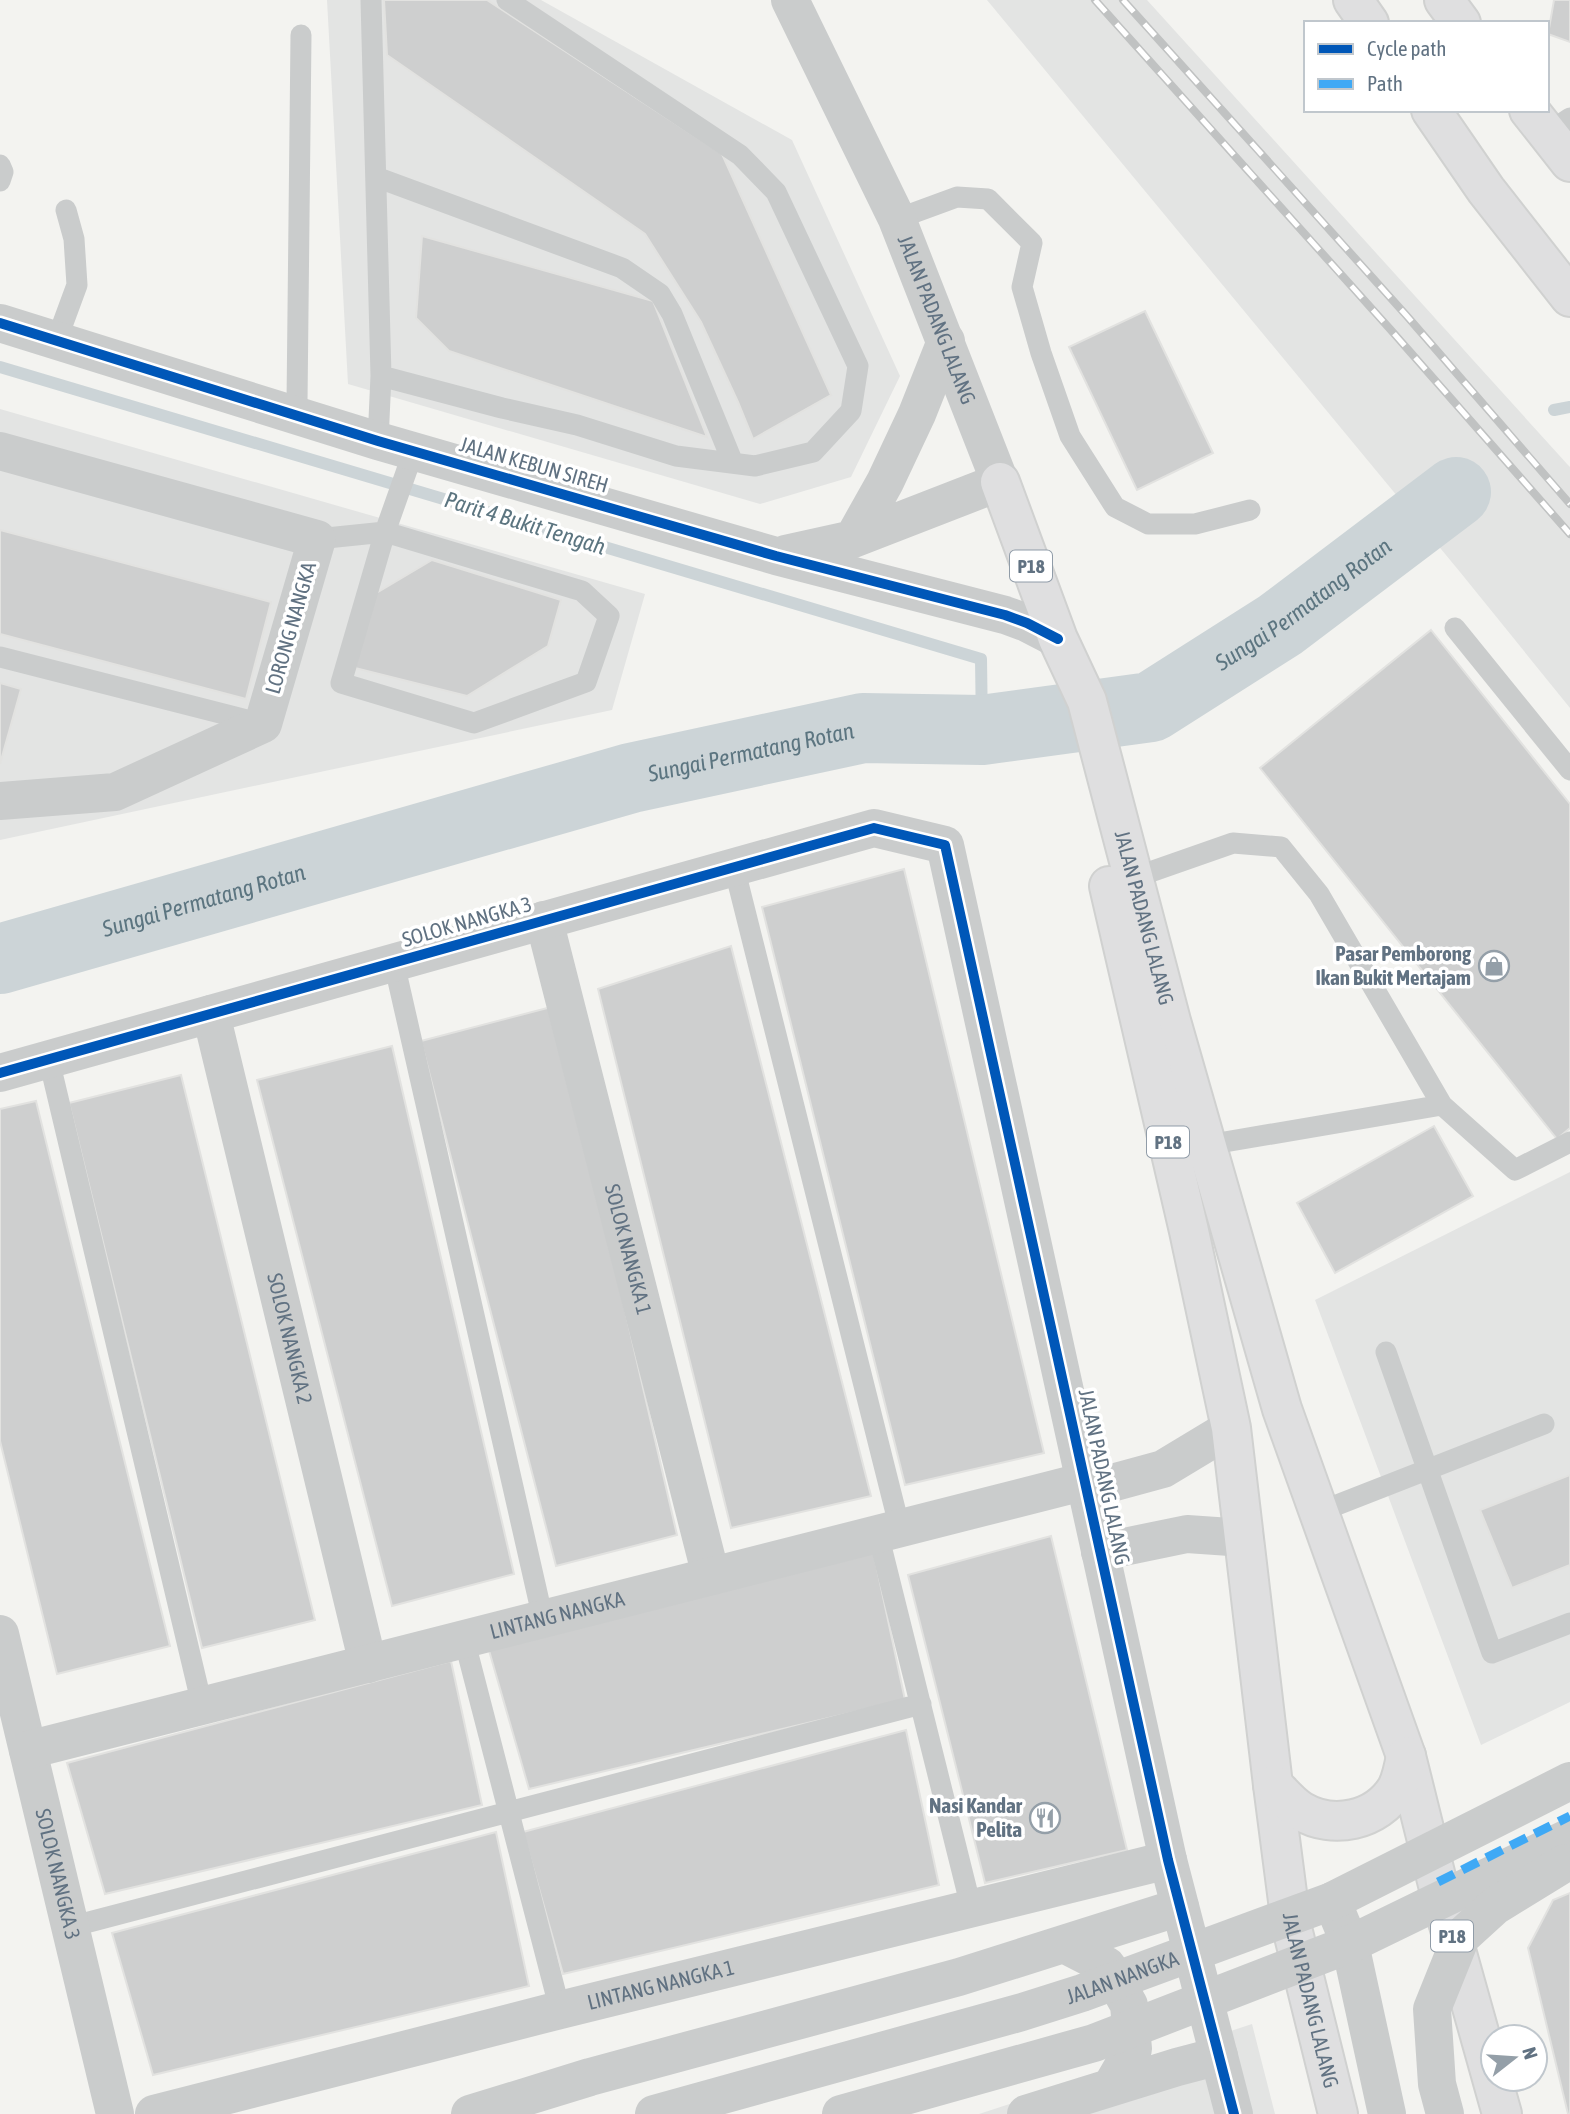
<svg xmlns="http://www.w3.org/2000/svg" width="1570" height="2114" viewBox="0 0 1570 2114" font-family="'Asap Condensed',sans-serif">
  <style>
    .built { fill: #e3e4e3 }
    .lines { fill: none; stroke-linecap: round; stroke-linejoin: round }
    .stream { stroke: #ccd4d7; stroke-width: 12 }
    .river { stroke: #ccd4d7; stroke-width: 70 }
    .building { fill: #cecfcf; stroke: #e2e2e0; stroke-width: 2 }
    .primary-casing { stroke: #d0d1d0; stroke-width: 42 }
    .service { stroke: #cacccc; stroke-width: 21 }
    .minor { stroke: #cacccc; stroke-width: 38 }
    .tertiary { stroke: #cacccc; stroke-width: 38 }
    .primary { stroke: #dfdfe0; stroke-width: 38 }
    .rail-casing { stroke: #c0c2c2; stroke-width: 8 }
    .rail { stroke: #fff; stroke-width: 5; stroke-dasharray: 16; stroke-linecap: butt }
    .tertiary-bridge { stroke: #cacccc; stroke-width: 38 }
    .quiet { stroke: #3fa9f5; stroke-width: 9; stroke-dasharray: 18 9; stroke-linecap: butt }
    .cycleway-casing { stroke: #fff; stroke-width: 15 }
    .cycleway { stroke: #0057b8; stroke-width: 10 }
    .labels { text-anchor: middle; stroke-width: 7; stroke-linejoin: round; paint-order: stroke }
    .shield { fill: #fff; stroke: #909ca8; stroke-width: 2 }
    .shield-label { font-size: 19px; font-weight: bold; fill: #617282 }
    .street-label { font-size: 21px; fill: #617282; stroke: #fff }
    .poi-label { font-size: 21px; font-weight: bold; fill: #617282; stroke: #fff; text-anchor: end }
    .water-label { font-size: 23px; font-style: italic; fill: #5c7580; stroke: #fff }
  </style>
  <rect width="100%" height="100%" fill="#f3f3f0"/>
  <!-- built -->
  <path class="built" d="M327 0H541L792 140 900 376 851 477 760 504 348 384Z
    M987 0H1147L1568 465 1570 467V708L1460 572Z
    M0 409 645 594 612 710 0 840Z
    M1570 1172V1702L1481 1745 1315 1300Z
    M1252 2024 1275 2114H979Z"/>
  <g class="lines">
    <!-- stream -->
    <path class="stream" d="M0 367 981 659 982 730
      M1554 410 1570 407"/>
    <!-- river -->
    <path class="river" id="s1" d="M0 959 631 778 863 728 982 730 1151 707 1280 625 1456 492"/>
  </g>
  <!-- building -->
  <path class="building" d="M384 0H487L722 154 831 395 753 439 738 402 701 322 645 234 387 55Z
    M1554 0H1570V42L1548 34Z
    M422 236 653 301 707 437 449 351 416 318Z
    M1145 311 1213 453 1137 490 1069 347Z
    M0 530 271 602 246 699 0 634Z
    M432 560 561 600 548 646 467 696 355 668 373 595Z
    M1431 630 1570 804V1128L1557 1139 1260 768Z
    M0 683 21 689 0 764Z
    M904 869 1044 1453 905 1485 762 907Z
    M731 946 871 1496 731 1528 598 989Z
    M555 1006 677 1535 556 1566 421 1041Z
    M392 1046 514 1574 392 1606 257 1080Z
    M181 1075 315 1620 202 1648 69 1103Z
    M36 1101 170 1646 57 1674 0 1441V1109Z
    M1434 1126 1473 1196 1335 1273 1297 1203Z
    M1570 1475V1565L1512 1588 1480 1510Z
    M1051 1536 1127 1850 985 1883 908 1575Z
    M872 1545 905 1700 529 1789 488 1647Z
    M451 1661 482 1805 105 1894 67 1763Z
    M906 1730 939 1885 563 1974 523 1832Z
    M496 1832 529 1986 153 2075 112 1933Z
    M1570 1893V2114H1568L1528 1948 1553 1900Z"/>
  <g class="lines">
    <!-- primary casing -->
    <g class="primary-casing">
      <g id="primary">
        <path d="M1353 0 1369 23"/>
        <path d="M1444 0 1461 23"/>
        <path d="M1431 110 1486 190 1570 297"/>
        <path d="M1529 110 1570 162"/>
        <path id="s8" d="M1000 482 1058 639 1087 701 1171 1021 1282 1409 1406 1756 1440 1893 1502 2114"/>
        <path id="s9" d="M1109 886 1189 1231 1231 1428 1273 1785 1291 1924 1338 2114"/>
        <path d="M1273 1785C1281 1793 1291 1805 1301 1811 1333 1830 1377 1821 1397 1788 1402 1778 1404 1767 1406 1756"/>
      </g>
    </g>
    <!-- service -->
    <path class="service" d="M371 0 381 376 378 441
      M1547 133 1570 118
      M0 165 3 172 0 181
      M376 177 622 268 660 294 672 314 733 463
      M897 219 957 197 988 199 1032 243 1022 287 1041 353 1070 436 1115 507 1148 524H1195L1250 510
      M56 342 77 285 74 239 66 210
      M381 376 502 408 577 425 676 456 755 466 813 452 851 411 858 366 776 192 740 155 507 0
      M294 414 297 403 301 35
      M317 539 385 532 582 591 609 616 586 682 474 723 341 683 385 532 414 450
      M1455 628 1570 770
      M0 657 259 723
      M734 867 900 1529
      M1133 878 1233 843 1281 847 1319 894 1442 1105 1207 1145
      M394 963 543 1619
      M49 1060 202 1705
      M1442 1105 1515 1170 1570 1142
      M1386 1352 1492 1653 1570 1623
      M1319 1512 1544 1424
      M878 1534 971 1907
      M464 1639 560 2010
      M70 1927 921 1704"/>
    <!-- minor -->
    <g class="minor">
      <path id="s2" d="M790 0 897 219 1000 482"/>
      <path d="M0 451 317 539 263 724 115 792 0 801"/>
      <path id="s3" d="M544 920 711 1576"/>
      <path id="s4" d="M211 1014 368 1664"/>
      <path d="M0 1073 874 828 945 845 1168 1860 1234 2114"/>
      <path d="M1086 1490 1163 1469 1231 1428"/>
      <path d="M1100 1552 1187 1534 1245 1538"/>
      <path id="s5" d="M0 1634 115 2114"/>
      <path id="s6" d="M28 1750 1086 1481"/>
      <path id="s7" d="M154 2114 560 2010 1168 1860"/>
    </g>
    <!-- tertiary -->
    <path class="tertiary" d="M0 323 378 441 776 556 1005 615 1027 623 1058 639
      M853 539 885 482 917 414 946 341
      M785 554 853 539 1000 482
      M1332 1901 1350 1944 1387 2114
      M1064 1944 1107 1966 1129 2005 1133 2049 1111 2087
      M470 2114 590 2077 959 1977 1180 1907
      M1026 2114 1177 2067 1219 2056"/>
    <!-- primary -->
    <use href="#primary" class="primary"/>
    <!-- rail casing -->
    <g class="rail-casing">
      <path id="rail" d="M1095 0 1390 329 1570 534
        M1123 0 1406 315 1570 504"/>
    </g>
    <!-- rail -->
    <use href="#rail" class="rail"/>
    <!-- tertiary-bridge -->
    <g class="tertiary-bridge">
      <path id="s10" d="M654 2114 1022 2012 1082 1993 1332 1901 1570 1781"/>
      <path d="M841 2114 1094 2043 1350 1944 1570 1837"/>
      <path d="M1445 2114 1437 2084 1432 2009 1461 1937 1495 1906 1565 1863"/>
    </g>
    <!-- quiet -->
    <path class="quiet" d="M1438 1882 1570 1816"/>
    <!-- cycleway casing -->
    <g class="cycleway-casing">
      <path id="cycleway" d="M0 323 378 441 776 556 1005 615 1027 623 1058 639
        M0 1073 874 828 945 845 1168 1860 1234 2114"/>
    </g>
    <!-- cycleway -->
    <use href="#cycleway" class="cycleway"/>
  </g>
  <!-- icons -->
  <defs>
    <g id="shop-ring" transform="scale(1.575)"><circle r="9.5" fill="#fff" stroke="#949fa8" stroke-width="1.5"/><path d="M-5-2.5h2.3a2.7 3.5 0 0 1 5.4 0H5L5.5 6h-11ZM-1.5-2.5h3a1.5 2.3 0 0 0-3 0Z" fill="#949fa8"/></g>
    <g id="restaurant-ring" transform="scale(1.575)"><circle r="9.5" fill="#fff" stroke="#949fa8" stroke-width="1.5"/><path d="M-5-6h1v4h1v-4h1v4h1v-4h1v5L-1.5 .5V6h-2V.5L-5-1ZM5-6V6H3V1.5H1.5Q1.5-4 5-6Z" fill="#949fa8"/></g>
  </defs>
  <g fill-rule="evenodd">
    <use href="#shop-ring" x="1494" y="966"/>
    <use href="#restaurant-ring" x="1045" y="1818"/>
  </g>
  <g class="labels">
    <!-- shield labels -->
    <g class="shield">
      <rect x="1010" y="550.5" width="42" height="31" rx="5"/>
      <rect x="1147" y="1126.5" width="42" height="31" rx="5"/>
      <rect x="1431" y="1920.5" width="42" height="31" rx="5"/>
    </g>
    <g class="shield-label">
      <text x="1031" y="573">P18</text>
      <text x="1168" y="1149">P18</text>
      <text x="1452" y="1943">P18</text>
    </g>
    <!-- street labels -->
    <g class="street-label">
      <text dy="7" stroke="none"><textPath href="#s2" startOffset="352">JALAN PADANG LALANG</textPath></text>
      <text transform="translate(534 465) rotate(16)" y="7">JALAN KEBUN SIREH</text>
      <text transform="translate(291 628) rotate(-74)" y="7">LORONG NANGKA</text>
      <text dy="7" stroke="none"><textPath href="#s8" startOffset="460">JALAN PADANG LALANG</textPath></text>
      <text transform="translate(467 922) rotate(-16)" y="7">SOLOK NANGKA 3</text>
      <text dy="7" stroke="none"><textPath href="#s3" startOffset="340">SOLOK NANGKA 1</textPath></text>
      <text dy="7" stroke="none"><textPath href="#s4" startOffset="334">SOLOK NANGKA 2</textPath></text>
      <text transform="translate(1104 1477) rotate(78)" y="7">JALAN PADANG LALANG</text>
      <text dy="7" stroke="none"><textPath href="#s6" startOffset="546">LINTANG NANGKA</textPath></text>
      <text dy="7" stroke="none"><textPath href="#s5" startOffset="247">SOLOK NANGKA 3</textPath></text>
      <text dy="7" stroke="none"><textPath href="#s10" startOffset="488">JALAN NANGKA</textPath></text>
      <text dy="7" stroke="none"><textPath href="#s7" startOffset="523">LINTANG NANGKA 1</textPath></text>
      <text dy="7" stroke="none"><textPath href="#s9" startOffset="1134">JALAN PADANG LALANG</textPath></text>
    </g>
    <!-- poi labels -->
    <g class="poi-label">
      <text x="1471" y="961">Pasar Pemborong<tspan x="1471" dy="24">Ikan Bukit Mertajam</tspan></text>
      <text x="1022" y="1813">Nasi Kandar<tspan x="1022" dy="24">Pelita</tspan></text>
    </g>
    <!-- water labels -->
    <g class="water-label">
      <text transform="translate(525 523) rotate(17)" y="8">Parit 4 Bukit Tengah</text>
      <text dy="8" stroke="none"><textPath href="#s1" startOffset="1367">Sungai Permatang Rotan</textPath></text>
      <text dy="8" stroke="none"><textPath href="#s1" startOffset="779">Sungai Permatang Rotan</textPath></text>
      <text dy="8" stroke="none"><textPath href="#s1" startOffset="212">Sungai Permatang Rotan</textPath></text>
    </g>
  </g>
  <!-- legend -->
  <rect x="1304" y="21" width="245" height="91" fill="#ffffff" stroke="#c0c7cd" stroke-width="2"/>
  <rect x="1318" y="44" width="35" height="10" fill="#0057b8" stroke="#c0c7cd" stroke-width="2"/>
  <text x="1367" y="56" font-size="21" fill="#617282">Cycle path</text>
  <rect x="1318" y="79" width="35" height="10" fill="#3fa9f5" stroke="#c0c7cd" stroke-width="2"/>
  <text x="1367" y="91" font-size="21" fill="#617282">Path</text>
  <!-- north arrow -->
  <g transform="translate(1514 2058) rotate(73)"><circle r="33" fill="#ffffff" stroke="#c0c7cd" stroke-width="2"/>
  <path d="M0-5L12 26L0 18L-12 26Z" fill="#949fa8"/>
  <text y="-10" font-size="19" font-weight="bold" text-anchor="middle" fill="#617282">N</text>
  </g>
</svg>
